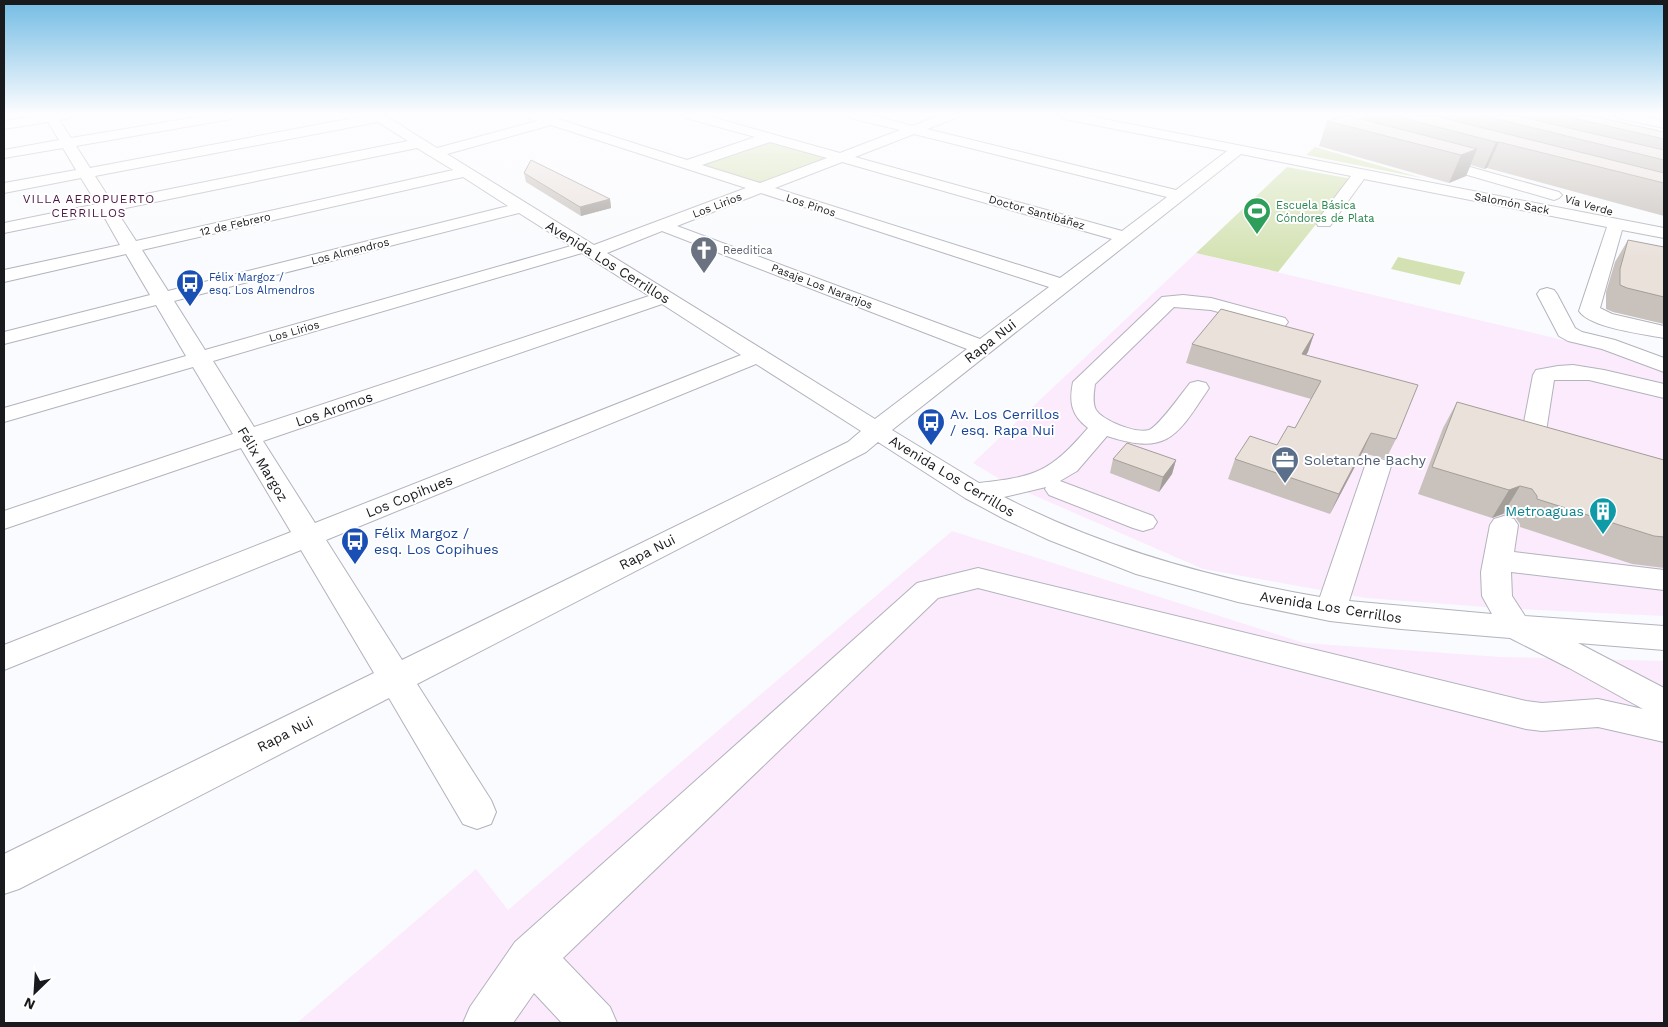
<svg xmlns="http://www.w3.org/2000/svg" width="1668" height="1027" viewBox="0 0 1668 1027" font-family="'Work Sans',sans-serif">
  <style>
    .industrial { fill: #fbebfd }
    .green { fill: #d4e2b3 }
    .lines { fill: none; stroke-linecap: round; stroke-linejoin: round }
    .minor-casing { stroke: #b2b3bc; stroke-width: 2 }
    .minor { fill: #fff; fill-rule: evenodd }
    .wall { fill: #c9c2bc }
    .shaded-wall { fill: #a49e99 }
    .building { fill: #eae1db; stroke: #a49e99 }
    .labels { text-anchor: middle; stroke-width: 4; stroke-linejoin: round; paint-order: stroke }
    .far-street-label { font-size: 11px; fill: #191a1d; stroke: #fff }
    .far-leisure-label { font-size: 11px; fill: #27864d; stroke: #fff; text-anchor: start }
    .far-worship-label { font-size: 11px; fill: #5b616d; stroke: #fff; text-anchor: start }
    .far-transit-label { font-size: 11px; fill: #164399; stroke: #fff; text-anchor: start }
    .far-neighbourhood-label { font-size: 12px; letter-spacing: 1px; fill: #4b1643; stroke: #fff }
    .street-label { font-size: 14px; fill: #191a1d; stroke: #fff }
    .transit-label { font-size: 14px; fill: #164399; stroke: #fff; text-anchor: start }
    .service-label { font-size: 14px; fill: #4e5e75; stroke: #fff; text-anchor: start }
    .culture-label { font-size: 14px; fill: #0d838f; stroke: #fff; text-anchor: end }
  </style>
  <rect width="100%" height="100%" fill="#fafbfe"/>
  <!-- industrial -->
  <path class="industrial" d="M1196 253 1664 364V616L1499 608 1366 598 1203 569 1008 484 973 463Z
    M952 531 1304 643 1501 657 1664 661V1023H297L476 869 508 910Z"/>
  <!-- green -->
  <path class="green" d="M767 141 827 158 757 184 697 165Z
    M1315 147 1422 178 1306 155Z
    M1287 167 1352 179 1278 272 1196 253Z
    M1398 257 1465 272 1460 285 1391 269Z"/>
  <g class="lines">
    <!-- minor casing -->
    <g class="minor-casing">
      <path id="minor" d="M42 115H72L70 118 59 120 71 138 209 115H237L231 119 76 146 90 168 369 115H384L437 148 537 121 528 118 526 115 555 116 561 120 687 160 755 137 686 118 684 115H704L840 153 900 130 850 118 848 115H870L913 126 940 115H958L956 118 927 129 1176 190 1227 151 1064 119 1058 115H1083L1664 228V238L1622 230 1600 308 1612 314 1664 326V338C1644 334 1590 328 1579 311L1607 227 1364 179 1330 226H1318L1316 222 1351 176 1241 154 892 430 979 483C1036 477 1050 472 1088 428 1071 415 1069 402 1073 382L1162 297 1183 295 1211 298 1285 318 1288 322 1285 326 1278 328 1211 310 1174 307 1095 384C1094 392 1092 403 1096 410 1103 421 1137 434 1149 430 1159 426 1182 393 1190 383L1198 381 1206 383 1209 388C1177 436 1168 456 1107 436L1077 471 1060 481 1153 516 1157 522 1153 528 1143 531 1133 528 1049 495 1045 489 1046 487 1004 497C1103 548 1210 578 1320 597L1365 466 1369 461 1378 458 1387 461 1391 466 1349 601 1492 614 1482 596 1481 572 1490 525 1494 519 1504 516 1514 519 1518 525 1514 552 1664 570V590L1511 572 1512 596 1525 616 1664 626V650L1578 643 1664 688V742L1598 727 1542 731 1526 729 978 588 938 598 563 958 610 1007 617 1023H562L534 993 513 1023H463L470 1007 515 942 917 583 978 568 1526 701 1542 703 1598 699 1643 709 1569 668 1510 638 1401 629 1330 621 1238 602 1136 574 1049 540 1006 520 965 498 878 442 866 452 417 684 491 800 496 812 491 824 477 829 463 824 389 698 19 889 4 894V854L374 673 301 550 4 670V645L291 532 241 448 4 529V511L233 434 193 367 4 422V408L186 356 156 305 4 344V332L150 295 126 254 4 282V270L120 245 102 213 4 233V223L97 204 81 178 4 193V183L76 170 63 148 4 158V150L59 140 48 122 4 129V121ZM378 122 408 141 111 201 95 176ZM551 125 746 188 594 245 447 154ZM914 134 1167 197 1122 231 855 157ZM770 142 827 158 760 183 702 165ZM417 148 453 170 136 241 116 210ZM842 162 1112 239 1060 278 775 188ZM463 177 508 206 168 291 142 250ZM761 193 1049 287 980 339 677 226ZM519 213 571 246 205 350 174 301ZM662 231 967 349 875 419 607 253ZM582 253 649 296 254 427 213 361ZM662 304 741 355 315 523 263 441ZM756 364 861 431 848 442 402 660 326 540Z
        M1347 115H1364L1404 125 1406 128 1399 132 1349 119Z
        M1615 115H1639L1664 120V128L1617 118Z
        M1431 156 1559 192 1562 195 1559 198 1554 200 1426 163 1424 160 1426 157Z
        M1547 288 1554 290 1557 294 1575 328 1582 332 1615 340 1664 358V372L1602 349 1568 341 1559 336 1537 294 1540 290Z
        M1573 365 1604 370 1664 384V398L1589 380H1554L1545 438 1542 443 1533 445 1524 443 1521 438 1533 375 1536 370 1558 366Z"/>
    </g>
    <!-- minor -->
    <use href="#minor" class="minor"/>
  </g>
  <!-- wall -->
  <path class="wall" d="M1364 115H1590V116L1664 132V216L1487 168 1484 169 1471 165 1466 176 1449 183 1319 146 1327 121 1363 119Z
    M524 173 610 199 611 208 581 216 526 182Z
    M1628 240 1664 247V324L1613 312 1606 309V292L1615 262Z
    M1314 334 1306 355 1396 439 1386 459 1362 453 1330 514 1228 479 1235 459 1277 445 1295 428 1311 399 1186 363 1192 344Z
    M1457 402 1664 460V568L1632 564 1520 527V524L1515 517 1503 514 1492 518 1418 494 1443 428Z
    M1113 459 1176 460 1172 474 1159 492 1110 473Z"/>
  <!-- shaded-wall -->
  <path class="shaded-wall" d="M1496 142H1499L1487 168 1484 169Z
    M1477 149 1466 176 1449 183 1461 155Z
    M610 199 611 208 581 216 580 207Z
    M1314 334 1308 352 1295 373 1302 354Z
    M1371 433 1362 453 1330 514 1339 494Z
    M1176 460 1172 474 1159 492 1163 477Z
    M1520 486 1503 514 1492 518 1509 490Z"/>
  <!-- building -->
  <path class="building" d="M1346 115 1477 149 1461 155 1327 121Z
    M1391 115H1431L1664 173V183L1499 142H1496Z
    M1481 115H1513L1664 150V160Z
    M1560 115H1587L1664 132V139Z
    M531 160 610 199 580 207 524 173Z
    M1628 240 1664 247V297L1627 288 1620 285V269Z
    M1221 309 1314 334 1302 354 1418 385 1396 439 1371 433 1339 494 1235 459 1250 436 1277 445 1288 426 1295 428 1321 381 1192 344Z
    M1457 402 1664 460V537L1654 536 1537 499V496L1532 489 1520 486 1509 490 1432 467Z
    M1127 443 1176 460 1163 477 1113 459Z"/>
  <!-- sky -->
  <linearGradient id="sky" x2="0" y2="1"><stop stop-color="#73bce4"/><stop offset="0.44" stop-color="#fdfdff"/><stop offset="1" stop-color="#fdfdff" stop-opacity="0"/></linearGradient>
  <rect width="1668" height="259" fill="url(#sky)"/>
  <!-- icons -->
  <defs>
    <g id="stadium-pin" transform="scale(1.4375)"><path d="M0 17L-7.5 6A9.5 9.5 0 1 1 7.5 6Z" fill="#2e9e5b" stroke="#fff"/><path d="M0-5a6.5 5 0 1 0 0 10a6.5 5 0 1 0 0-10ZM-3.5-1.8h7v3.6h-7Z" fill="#fff"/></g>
    <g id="church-pin" transform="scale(1.4375)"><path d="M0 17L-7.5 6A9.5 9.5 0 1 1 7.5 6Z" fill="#6b7280" stroke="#fff"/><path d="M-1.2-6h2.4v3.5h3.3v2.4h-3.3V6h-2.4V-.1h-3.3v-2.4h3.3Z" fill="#fff"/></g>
    <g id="bus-pin" transform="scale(1.4375)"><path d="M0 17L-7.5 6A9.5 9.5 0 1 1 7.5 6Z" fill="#1a4fb4" stroke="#fff"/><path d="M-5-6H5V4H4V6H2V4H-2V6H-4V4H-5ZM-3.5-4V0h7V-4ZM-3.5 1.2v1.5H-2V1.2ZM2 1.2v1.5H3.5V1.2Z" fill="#fff"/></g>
    <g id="office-pin" transform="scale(1.4375)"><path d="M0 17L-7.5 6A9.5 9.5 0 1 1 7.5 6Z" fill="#5c6f8a" stroke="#fff"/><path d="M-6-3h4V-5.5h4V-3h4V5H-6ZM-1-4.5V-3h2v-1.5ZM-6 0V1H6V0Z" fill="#fff"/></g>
    <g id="building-pin" transform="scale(1.4375)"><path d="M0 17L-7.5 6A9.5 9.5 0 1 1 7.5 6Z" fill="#0f9aa8" stroke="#fff"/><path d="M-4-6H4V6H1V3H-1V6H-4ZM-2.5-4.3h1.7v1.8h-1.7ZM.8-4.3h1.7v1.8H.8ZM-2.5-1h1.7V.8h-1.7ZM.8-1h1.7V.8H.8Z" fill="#fff"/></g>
  </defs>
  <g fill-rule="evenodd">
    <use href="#stadium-pin" x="1257" y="211"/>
    <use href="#church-pin" x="704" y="250"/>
    <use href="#bus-pin" x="190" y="283"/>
    <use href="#bus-pin" x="931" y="422"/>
    <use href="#office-pin" x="1285" y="460"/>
    <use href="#building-pin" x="1603" y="511"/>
    <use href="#bus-pin" x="355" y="541"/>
  </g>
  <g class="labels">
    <!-- far-street labels -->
    <g class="far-street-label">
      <text transform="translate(1512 203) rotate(11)" y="4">Salomón Sack</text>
      <text transform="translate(717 205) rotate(-21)" y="4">Los Lirios</text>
      <text transform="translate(811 205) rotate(18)" y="4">Los Pinos</text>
      <text transform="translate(1589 205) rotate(16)" y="4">Vía Verde</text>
      <text transform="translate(1037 212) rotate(16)" y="4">Doctor Santibáñez</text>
      <text transform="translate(235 224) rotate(-13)" y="4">12 de Febrero</text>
      <text transform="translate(350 251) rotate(-14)" y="4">Los Almendros</text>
      <text transform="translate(822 286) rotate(21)" y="4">Pasaje Los Naranjos</text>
      <text transform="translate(294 331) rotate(-16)" y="4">Los Lirios</text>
    </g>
    <!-- far-leisure labels -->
    <g class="far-leisure-label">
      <text x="1276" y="209">Escuela Básica<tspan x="1276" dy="13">Cóndores de Plata</tspan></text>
    </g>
    <!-- far-worship labels -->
    <g class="far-worship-label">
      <text x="723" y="254">Reeditica</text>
    </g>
    <!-- far-transit labels -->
    <g class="far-transit-label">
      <text x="209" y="281">Félix Margoz /<tspan x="209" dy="13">esq. Los Almendros</tspan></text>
    </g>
    <!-- far-neighbourhood labels -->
    <g class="far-neighbourhood-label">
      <text x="89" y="203">VILLA AEROPUERTO<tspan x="89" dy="14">CERRILLOS</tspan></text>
    </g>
    <!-- street labels -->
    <g class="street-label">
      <text transform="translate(608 262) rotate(32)" y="5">Avenida Los Cerrillos</text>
      <text transform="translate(990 341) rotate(-38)" y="5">Rapa Nui</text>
      <text transform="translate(334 409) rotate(-19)" y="5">Los Aromos</text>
      <text transform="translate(263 464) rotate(59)" y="5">Félix Margoz</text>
      <text transform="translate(952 476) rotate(31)" y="5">Avenida Los Cerrillos</text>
      <text transform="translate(409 496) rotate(-22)" y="5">Los Copihues</text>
      <text transform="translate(647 552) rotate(-27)" y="5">Rapa Nui</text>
      <text transform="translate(1331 607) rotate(9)" y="5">Avenida Los Cerrillos</text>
      <text transform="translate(285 734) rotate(-27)" y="5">Rapa Nui</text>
    </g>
    <!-- transit labels -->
    <g class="transit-label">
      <text x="950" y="419">Av. Los Cerrillos<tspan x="950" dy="16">/ esq. Rapa Nui</tspan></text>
      <text x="374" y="538">Félix Margoz /<tspan x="374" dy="16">esq. Los Copihues</tspan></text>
    </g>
    <!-- service labels -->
    <g class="service-label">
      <text x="1304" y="465">Soletanche Bachy</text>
    </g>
    <!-- culture labels -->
    <g class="culture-label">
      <text x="1584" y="516">Metroaguas</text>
    </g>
  </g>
  <!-- border -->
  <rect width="1668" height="1027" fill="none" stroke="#191a1d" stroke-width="10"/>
  <!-- north arrow -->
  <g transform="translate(35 992) rotate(205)" stroke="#ffffff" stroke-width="4" paint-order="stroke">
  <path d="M0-4L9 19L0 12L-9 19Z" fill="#191a1d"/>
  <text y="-8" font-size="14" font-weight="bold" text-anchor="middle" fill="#191a1d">N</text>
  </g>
</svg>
